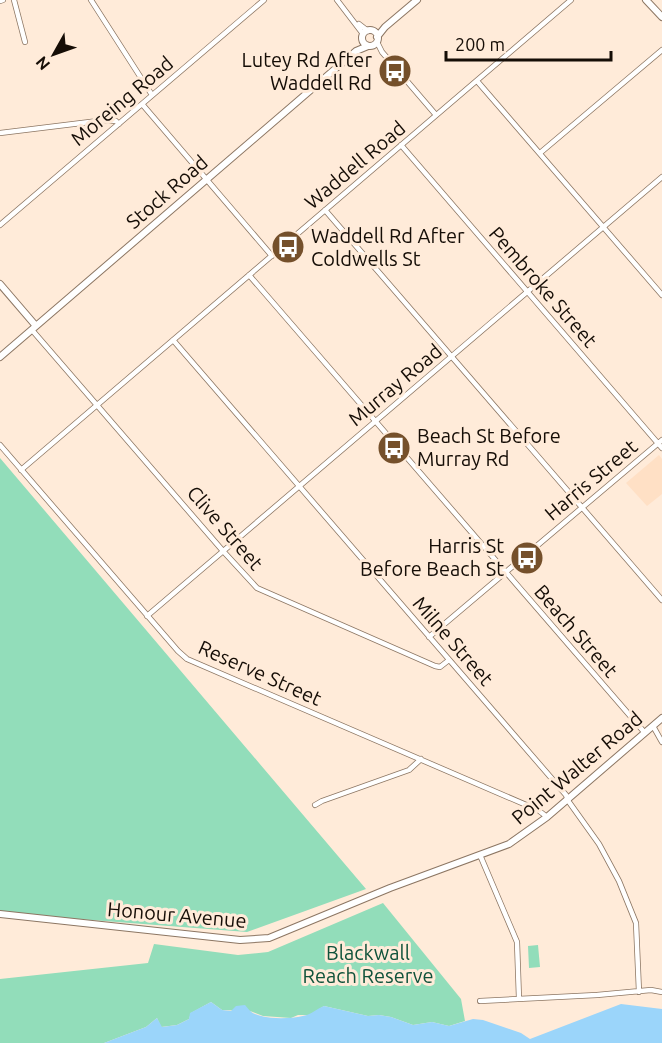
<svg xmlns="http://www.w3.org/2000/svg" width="662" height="1043" viewBox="0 0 662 1043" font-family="Ubuntu,sans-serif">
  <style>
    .built { fill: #ffe0c5 }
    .green { fill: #92ddba }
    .water { fill: #9bd5fa }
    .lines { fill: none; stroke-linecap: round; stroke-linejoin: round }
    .street-casing { stroke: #8c7663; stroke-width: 6 }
    .secondary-casing { stroke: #8c7663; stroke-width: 8 }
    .street { stroke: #fff; stroke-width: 4.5 }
    .secondary { stroke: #fff; stroke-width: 6 }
    .labels { text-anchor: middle; stroke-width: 6; stroke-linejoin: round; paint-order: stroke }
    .poi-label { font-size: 20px; fill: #150d06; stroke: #ffebd9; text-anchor: end }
    .street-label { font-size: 20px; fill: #150d06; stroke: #ffebd9 }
    .park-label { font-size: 20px; fill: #0f523a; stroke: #ffebd9 }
  </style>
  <rect width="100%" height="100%" fill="#ffebd9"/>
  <!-- built -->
  <path class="built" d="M659 455 662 459V494L647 506 626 483Z"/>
  <!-- green -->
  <path class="green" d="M0 458 366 889 247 932 0 913Z
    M383 903 461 999 465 1021 449 1026 432 1022 413 1025 391 1017 379 1015 368 1016 324 1006 310 1015H298L291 1018 263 1016 250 1011 222 1010 211 1002 191 1013 189 1019 177 1025 161 1027 157 1018 146 1027 104 1043H0V979L148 963 154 944 238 955 268 952Z
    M538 945 540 967 529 968 528 946Z"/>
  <!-- water -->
  <path class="water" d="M211 1002 222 1010 231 1011 236 1006 245 1005C248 1008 250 1012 255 1014 270 1020 292 1019 307 1015 313 1013 318 1008 324 1006L368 1016 379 1015 391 1017 413 1025 432 1022 449 1026 473 1019 483 1020 521 1033 530 1039 621 1004 662 1009V1043H104L146 1027 157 1018 162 1027 177 1025 189 1019 190 1013Z"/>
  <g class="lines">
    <!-- street casing -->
    <g class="street-casing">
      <path id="street" d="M14 0 25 42
        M91 0 152 95
        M337 0 363 34
        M0 1 3 0
        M359 24 368 31
        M377 42 382 52 436 115
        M477 81 662 295
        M142 104 272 256
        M0 133 106 120 116 121 119 124
        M401 145 662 448
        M540 153 662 50
        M325 210 662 600
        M0 225 264 0
        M249 275 645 733
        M32 330 223 551 257 588 435 666 440 667 449 660
        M173 340 566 795 569 802 599 844 619 881 636 923 639 992
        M0 445 178 651 187 659 538 810 547 817
        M21 470 571 0
        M147 616 662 177
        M429 637 662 440
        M653 726 662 742
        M315 805 322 801 409 770 421 759
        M480 855 517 942 519 999
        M480 1001 597 995 651 990 662 992"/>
    </g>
    <!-- secondary casing -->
    <g class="secondary-casing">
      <path id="secondary" d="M646 0 662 17
        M362 38a8 8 0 1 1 16 0a8 8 0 1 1-16 0Z
        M377 37 385 27 417 0
        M0 284 36 326
        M0 357 356 51 368 46
        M0 914 240 940 269 938 390 888 509 844 547 817 662 718"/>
    </g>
    <!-- street -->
    <use href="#street" class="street"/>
    <!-- secondary -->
    <use href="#secondary" class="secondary"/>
  </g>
  <!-- icons -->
  <defs>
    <g id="bus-disc" transform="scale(1.725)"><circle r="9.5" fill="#75502b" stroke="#ffebd9"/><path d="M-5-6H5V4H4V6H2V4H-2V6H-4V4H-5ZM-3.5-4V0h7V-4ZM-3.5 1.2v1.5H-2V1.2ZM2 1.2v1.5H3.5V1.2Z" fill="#fff"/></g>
  </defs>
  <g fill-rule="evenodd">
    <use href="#bus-disc" x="395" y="71"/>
    <use href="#bus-disc" x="288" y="247"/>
    <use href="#bus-disc" x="394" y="448"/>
    <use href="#bus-disc" x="527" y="558"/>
  </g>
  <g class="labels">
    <!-- poi labels -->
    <g class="poi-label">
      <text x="372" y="67">Lutey Rd After<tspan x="372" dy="23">Waddell Rd</tspan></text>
      <text x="311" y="243" text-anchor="start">Waddell Rd After<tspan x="311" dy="23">Coldwells St</tspan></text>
      <text x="417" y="443" text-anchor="start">Beach St Before<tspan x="417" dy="23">Murray Rd</tspan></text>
      <text x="504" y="553">Harris St<tspan x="504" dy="23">Before Beach St</tspan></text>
    </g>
    <!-- street labels -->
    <g class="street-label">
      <text transform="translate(122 101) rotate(-40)" y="7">Moreing Road</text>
      <text transform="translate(355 165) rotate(-40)" y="7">Waddell Road</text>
      <text transform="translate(167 192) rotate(-41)" y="7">Stock Road</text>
      <text transform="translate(543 287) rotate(49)" y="7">Pembroke Street</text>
      <text transform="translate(395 385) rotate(-40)" y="7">Murray Road</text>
      <text transform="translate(591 480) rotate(-40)" y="7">Harris Street</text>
      <text transform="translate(225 528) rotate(49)" y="7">Clive Street</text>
      <text transform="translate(576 631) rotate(49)" y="7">Beach Street</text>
      <text transform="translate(453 641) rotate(49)" y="7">Milne Street</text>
      <text transform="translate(260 673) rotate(24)" y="7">Reserve Street</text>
      <text transform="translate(577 768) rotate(-40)" y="7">Point Walter Road</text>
      <text transform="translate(177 915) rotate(5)" y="7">Honour Avenue</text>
    </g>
    <!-- park labels -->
    <g class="park-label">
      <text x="368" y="960">Blackwall<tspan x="368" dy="23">Reach Reserve</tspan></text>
    </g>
  </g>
  <!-- north arrow -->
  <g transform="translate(54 54) rotate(230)" stroke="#ffebd9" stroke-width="4.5" paint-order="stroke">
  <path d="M0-4.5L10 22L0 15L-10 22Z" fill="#150d06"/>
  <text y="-9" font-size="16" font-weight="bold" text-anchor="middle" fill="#150d06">N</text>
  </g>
  <!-- scale -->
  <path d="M446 51v9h165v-9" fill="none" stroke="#150d06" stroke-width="3"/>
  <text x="455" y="51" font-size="18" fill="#150d06" stroke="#ffebd9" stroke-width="4.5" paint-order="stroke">200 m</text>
</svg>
